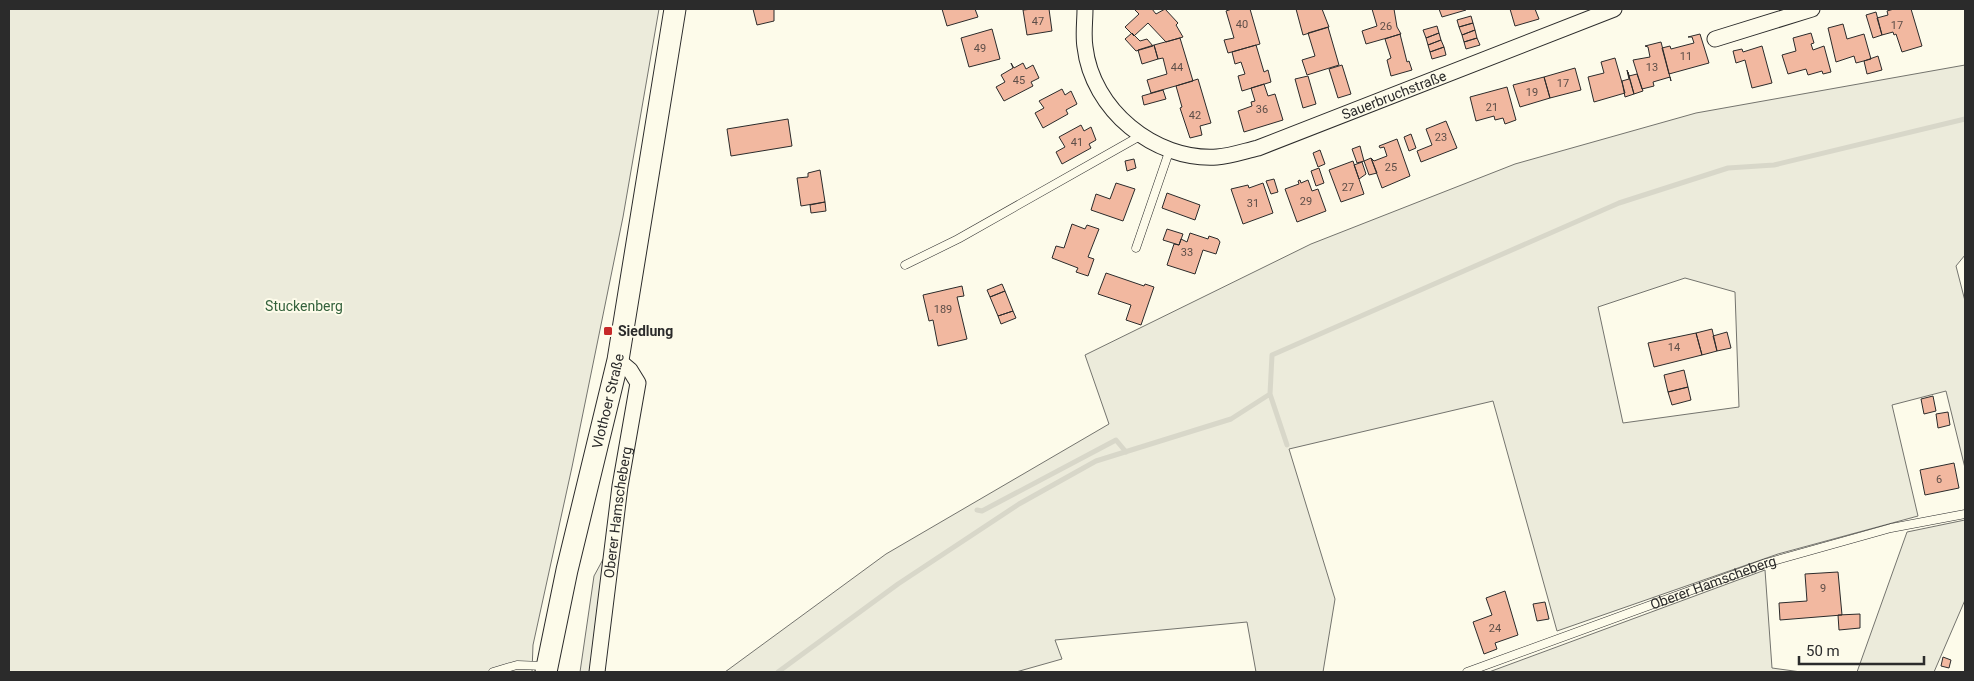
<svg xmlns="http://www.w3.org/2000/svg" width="1974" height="681" viewBox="0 0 1974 681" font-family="Roboto,sans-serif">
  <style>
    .green { fill: #ecebdb; stroke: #74746e; fill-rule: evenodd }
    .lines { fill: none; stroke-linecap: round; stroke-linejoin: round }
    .stream { stroke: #d8d7c9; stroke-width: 5 }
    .building { fill: #f2b8a0; stroke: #2b2b2b }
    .lane-casing { stroke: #2b2b2b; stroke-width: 9 }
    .street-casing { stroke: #2b2b2b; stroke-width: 17 }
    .secondary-casing { stroke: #2b2b2b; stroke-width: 23 }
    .lane { stroke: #fdfbea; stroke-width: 8 }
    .street { stroke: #fdfbea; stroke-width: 15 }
    .secondary { stroke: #fdfbea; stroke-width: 21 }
    .poi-dot { fill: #c62828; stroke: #fdfbea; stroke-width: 2 }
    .labels { text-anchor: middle; stroke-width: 4; stroke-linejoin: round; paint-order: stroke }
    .number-label { font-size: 11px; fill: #5d4e48 }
    .street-label { font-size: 14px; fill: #2b2b2b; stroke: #fdfbea }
    .park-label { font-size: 14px; fill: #34623c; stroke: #fdfbea }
    .poi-label { font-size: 14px; font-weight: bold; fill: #2b2b2b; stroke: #fdfbea; text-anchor: start }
  </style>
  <rect width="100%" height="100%" fill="#fdfbea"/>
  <!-- green -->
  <path class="green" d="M9 9H659L623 217 572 467 533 645 532 672H9Z
    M1965 65V255L1956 266 1965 301V468L1946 391 1892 405 1918 516 1778 554 1557 631 1493 401 1289 449 1335 599 1323 672H1256L1247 622 1055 640 1062 659 1016 672H725L886 554 1109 424 1085 355 1311 244 1515 164 1696 113ZM1685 278 1735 292 1739 407 1623 423 1598 307Z
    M1965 520V600L1934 672H1857L1907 532Z
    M607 552 593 672H580L594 576Z
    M1765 570 1772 668 1801 672H1489Z"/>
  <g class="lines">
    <!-- stream -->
    <path class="stream" d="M1270 394 1287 445
      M977 510 982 511 1116 440 1126 452
      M778 672 898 584 1019 504 1096 461 1231 419 1270 394 1272 355 1619 203 1728 168 1774 165 1965 119"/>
  </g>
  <!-- building -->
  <path class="building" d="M753 9H774V21L757 25Z
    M942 9H975L978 17 947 26Z
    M1033 9H1049L1052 31 1027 35 1023 10Z
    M1134 9H1152L1156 14 1165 9 1178 23 1176 25 1183 37 1166 42 1148 23 1134 36 1125 27 1139 14Z
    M1232 9H1250L1260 44 1228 53 1224 40 1234 38 1226 11Z
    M1296 9H1322L1329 27 1303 35Z
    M1372 9H1394L1397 27 1401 34 1366 44 1362 31 1377 26Z
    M1439 9H1466V10L1442 17Z
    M1510 9H1535L1539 19 1515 26Z
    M1894 9H1911L1922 46 1902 52 1896 34 1894 35 1893 32 1882 35 1877 18 1888 15 1887 11Z
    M1876 12 1882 35 1873 38 1866 15Z
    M1471 16 1473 23 1459 27 1457 20Z
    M1473 23 1475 30 1462 35 1459 27Z
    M1843 24 1847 39 1864 34 1871 59 1856 63 1854 56 1836 62 1828 28Z
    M1437 26 1439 33 1426 38 1423 30Z
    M1328 27 1339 65 1307 75 1302 60 1315 56 1308 33Z
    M992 29 1000 59 969 67 961 38Z
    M1475 30 1477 38 1464 42 1462 35Z
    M1132 33 1140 41 1147 39 1153 46 1136 51 1125 39Z
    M1439 33 1441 40 1428 45 1426 38Z
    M1811 33 1814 43 1811 44 1813 50 1824 46 1831 72 1823 74 1822 71 1808 75 1806 69 1788 74 1782 55 1796 51 1793 38Z
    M1400 34 1407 62 1409 61 1412 70 1391 76 1387 60 1391 58 1385 39Z
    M1700 34 1709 63 1669 74 1662 48 1670 46 1671 49 1694 43 1692 37H1688Z
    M1180 38 1193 81 1151 93 1147 80 1167 74 1163 58 1158 59 1154 45Z
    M1477 38 1480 45 1466 49 1464 42Z
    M1441 40 1444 47 1430 52 1428 45Z
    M1661 42 1671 81 1670 77 1653 82 1654 86 1642 89 1633 60 1650 57 1648 47 1645 46Z
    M1154 45 1158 59 1142 64 1138 50Z
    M1256 45 1264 72 1268 70 1271 82 1242 91 1238 76 1245 74 1241 62 1235 64 1232 52Z
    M1762 46 1772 83 1752 88 1745 60 1736 63 1733 51 1742 49 1743 52Z
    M1444 47 1446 55 1432 59 1430 52Z
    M1878 56 1882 70 1867 74 1864 61Z
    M1615 58 1625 93 1594 102 1588 77 1604 73 1601 62Z
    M1011 63 1014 68 1023 63 1026 69 1033 65 1039 78 1031 82 1033 86 1004 101 996 87 1005 82 1001 75 1013 68Z
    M1342 65 1351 94 1338 98 1329 69Z
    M1575 68 1581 90 1550 98 1544 77Z
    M1627 70 1634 94 1625 97 1622 81 1629 79Z
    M1628 72 1629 76 1637 74 1643 91 1634 94Z
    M1308 76 1316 104 1303 108 1295 79Z
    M1544 77 1550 98 1520 107 1513 85Z
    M1198 79 1211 123 1200 126 1202 135 1190 138 1180 108 1182 107 1176 86Z
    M1264 84 1268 96 1275 94 1283 120 1244 132 1238 111 1252 106 1251 102 1255 101 1251 88Z
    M1507 87 1516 120 1505 124 1503 118 1495 120 1494 116 1476 121 1470 97Z
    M1062 89 1065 95 1071 91 1077 104 1066 110 1068 114 1043 128 1035 113 1044 108 1039 101Z
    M1163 90 1166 99 1144 105 1142 96Z
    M788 119 792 146 731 156 727 129Z
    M1446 121 1457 148 1421 162 1417 151 1432 145 1426 129Z
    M1081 125 1084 131 1091 127 1096 140 1089 144 1091 148 1062 164 1056 152 1065 147 1059 137Z
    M1411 134 1416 148 1409 151 1404 137Z
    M1397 139 1410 176 1382 188 1371 158 1374 161 1387 156 1384 147 1380 148 1379 146Z
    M1360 146 1364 161 1357 163 1352 149Z
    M1320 150 1325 164 1318 167 1313 153Z
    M1371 158 1377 173 1369 175 1364 161Z
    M1134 159 1136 168 1127 171 1125 161Z
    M1353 161 1364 194 1341 202 1329 170Z
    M1362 162 1366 174 1359 179 1354 165Z
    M1319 168 1324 183 1316 186 1311 171Z
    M820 170 825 202 801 206 797 178 808 177V173Z
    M1274 179 1278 192 1271 194 1266 181Z
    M1300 180 1301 183 1308 180 1312 191 1318 189 1326 211 1297 222 1285 189 1299 184 1298 181Z
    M1116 183 1135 189 1123 221 1091 210 1096 194 1110 199Z
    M1263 183 1273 213 1243 224 1231 189 1248 185 1249 188Z
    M1167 193 1200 205 1195 220 1162 208Z
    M825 202 826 211 811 213 810 205Z
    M1072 224 1085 229 1087 225 1099 229 1088 257 1094 259 1088 276 1076 272 1078 268 1052 258 1056 246 1064 248Z
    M1167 229 1183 234 1179 245 1163 240Z
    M1190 233 1208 239 1209 236 1218 239 1220 242 1216 254 1203 250 1195 274 1167 265 1174 244 1179 245 1181 239 1187 242Z
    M1106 273 1144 286 1145 284 1154 287 1141 325 1126 320 1131 305 1098 294Z
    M1002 284 1005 291 990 297 987 290Z
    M962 286 964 296 957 297 967 339 938 346 933 320 929 321 923 295Z
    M1005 291 1013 311 998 316 990 297Z
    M1013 311 1016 318 1001 324 998 316Z
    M1712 329 1717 351 1702 355 1696 333Z
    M1727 332 1731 348 1717 351 1713 336Z
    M1696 333 1702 355 1654 367 1648 343Z
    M1684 370 1688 387 1668 392 1664 375Z
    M1688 387 1691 400 1672 405 1668 392Z
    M1933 396 1936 411 1924 414 1921 399Z
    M1948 412 1950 425 1938 428 1936 414Z
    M1954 463 1959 488 1925 495 1920 470Z
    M1838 572 1842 615 1780 620 1779 603 1807 601 1805 574Z
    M1505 591 1518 635 1495 643 1497 649 1484 654 1473 622 1492 615 1486 598Z
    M1545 602 1549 619 1537 621 1533 604Z
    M1860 614V628L1839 630 1838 615Z
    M1943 657 1951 660 1949 668 1941 666Z"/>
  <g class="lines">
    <!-- lane casing -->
    <g class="lane-casing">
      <g id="lane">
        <path d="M1136 248 1170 149"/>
        <path d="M905 265 958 239 1140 136"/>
        <path d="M493 672 517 665 545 666"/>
        <path id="s1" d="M1467 672 1766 563 1891 528 1965 514"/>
      </g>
    </g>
    <!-- street casing -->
    <g class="street-casing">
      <g id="street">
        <path id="s2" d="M1085 9C1085 21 1083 35 1085 47 1092 109 1154 161 1217 157 1231 156 1245 151 1258 148L1614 9"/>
        <path d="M1715 39 1812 9"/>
        <path id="s3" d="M597 672 620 486 638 383 630 370 618 360"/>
      </g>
    </g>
    <!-- secondary casing -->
    <g class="secondary-casing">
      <g id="secondary">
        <path id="s4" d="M546 672 567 570 618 360 675 9"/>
      </g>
    </g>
    <!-- lane -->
    <use href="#lane" class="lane"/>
    <!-- street -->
    <use href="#street" class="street"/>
    <!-- secondary -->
    <use href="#secondary" class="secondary"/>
  </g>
  <!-- markers -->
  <rect class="poi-dot" x="603" y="326" width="10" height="10" rx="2.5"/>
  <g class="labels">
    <!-- number labels -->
    <g class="number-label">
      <text x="1038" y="25">47</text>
      <text x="1242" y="28">40</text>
      <text x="1897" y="29">17</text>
      <text x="1386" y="30">26</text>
      <text x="980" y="52">49</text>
      <text x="1686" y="60">11</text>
      <text x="1177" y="71">44</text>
      <text x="1652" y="71">13</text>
      <text x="1019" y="84">45</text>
      <text x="1563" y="87">17</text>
      <text x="1532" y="96">19</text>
      <text x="1492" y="111">21</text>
      <text x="1262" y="113">36</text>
      <text x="1195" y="119">42</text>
      <text x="1441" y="141">23</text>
      <text x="1077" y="146">41</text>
      <text x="1391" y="171">25</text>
      <text x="1348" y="191">27</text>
      <text x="1306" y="205">29</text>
      <text x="1253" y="207">31</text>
      <text x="1187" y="256">33</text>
      <text x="943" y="313">189</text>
      <text x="1674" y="351">14</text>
      <text x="1939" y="483">6</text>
      <text x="1823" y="592">9</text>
      <text x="1495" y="632">24</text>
    </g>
    <!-- street labels -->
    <g class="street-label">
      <text dy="5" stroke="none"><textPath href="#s2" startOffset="414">Sauerbruchstraße</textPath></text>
      <text dy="5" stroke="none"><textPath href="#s4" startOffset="278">Vlothoer Straße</textPath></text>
      <text dy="5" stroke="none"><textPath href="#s3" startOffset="161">Oberer Hamscheberg</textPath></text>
      <text dy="5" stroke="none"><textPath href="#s1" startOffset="262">Oberer Hamscheberg</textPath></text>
    </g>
    <!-- park labels -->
    <g class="park-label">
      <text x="304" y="311">Stuckenberg</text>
    </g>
    <!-- poi labels -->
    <g class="poi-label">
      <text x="618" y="336">Siedlung</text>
    </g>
  </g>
  <!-- border -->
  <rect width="1974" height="681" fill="none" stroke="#2b2b2b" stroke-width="20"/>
  <!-- scale -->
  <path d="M1799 656v8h125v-8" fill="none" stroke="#2b2b2b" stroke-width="2.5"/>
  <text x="1806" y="656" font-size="15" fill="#2b2b2b" stroke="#fdfbea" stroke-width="4" paint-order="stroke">50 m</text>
</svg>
